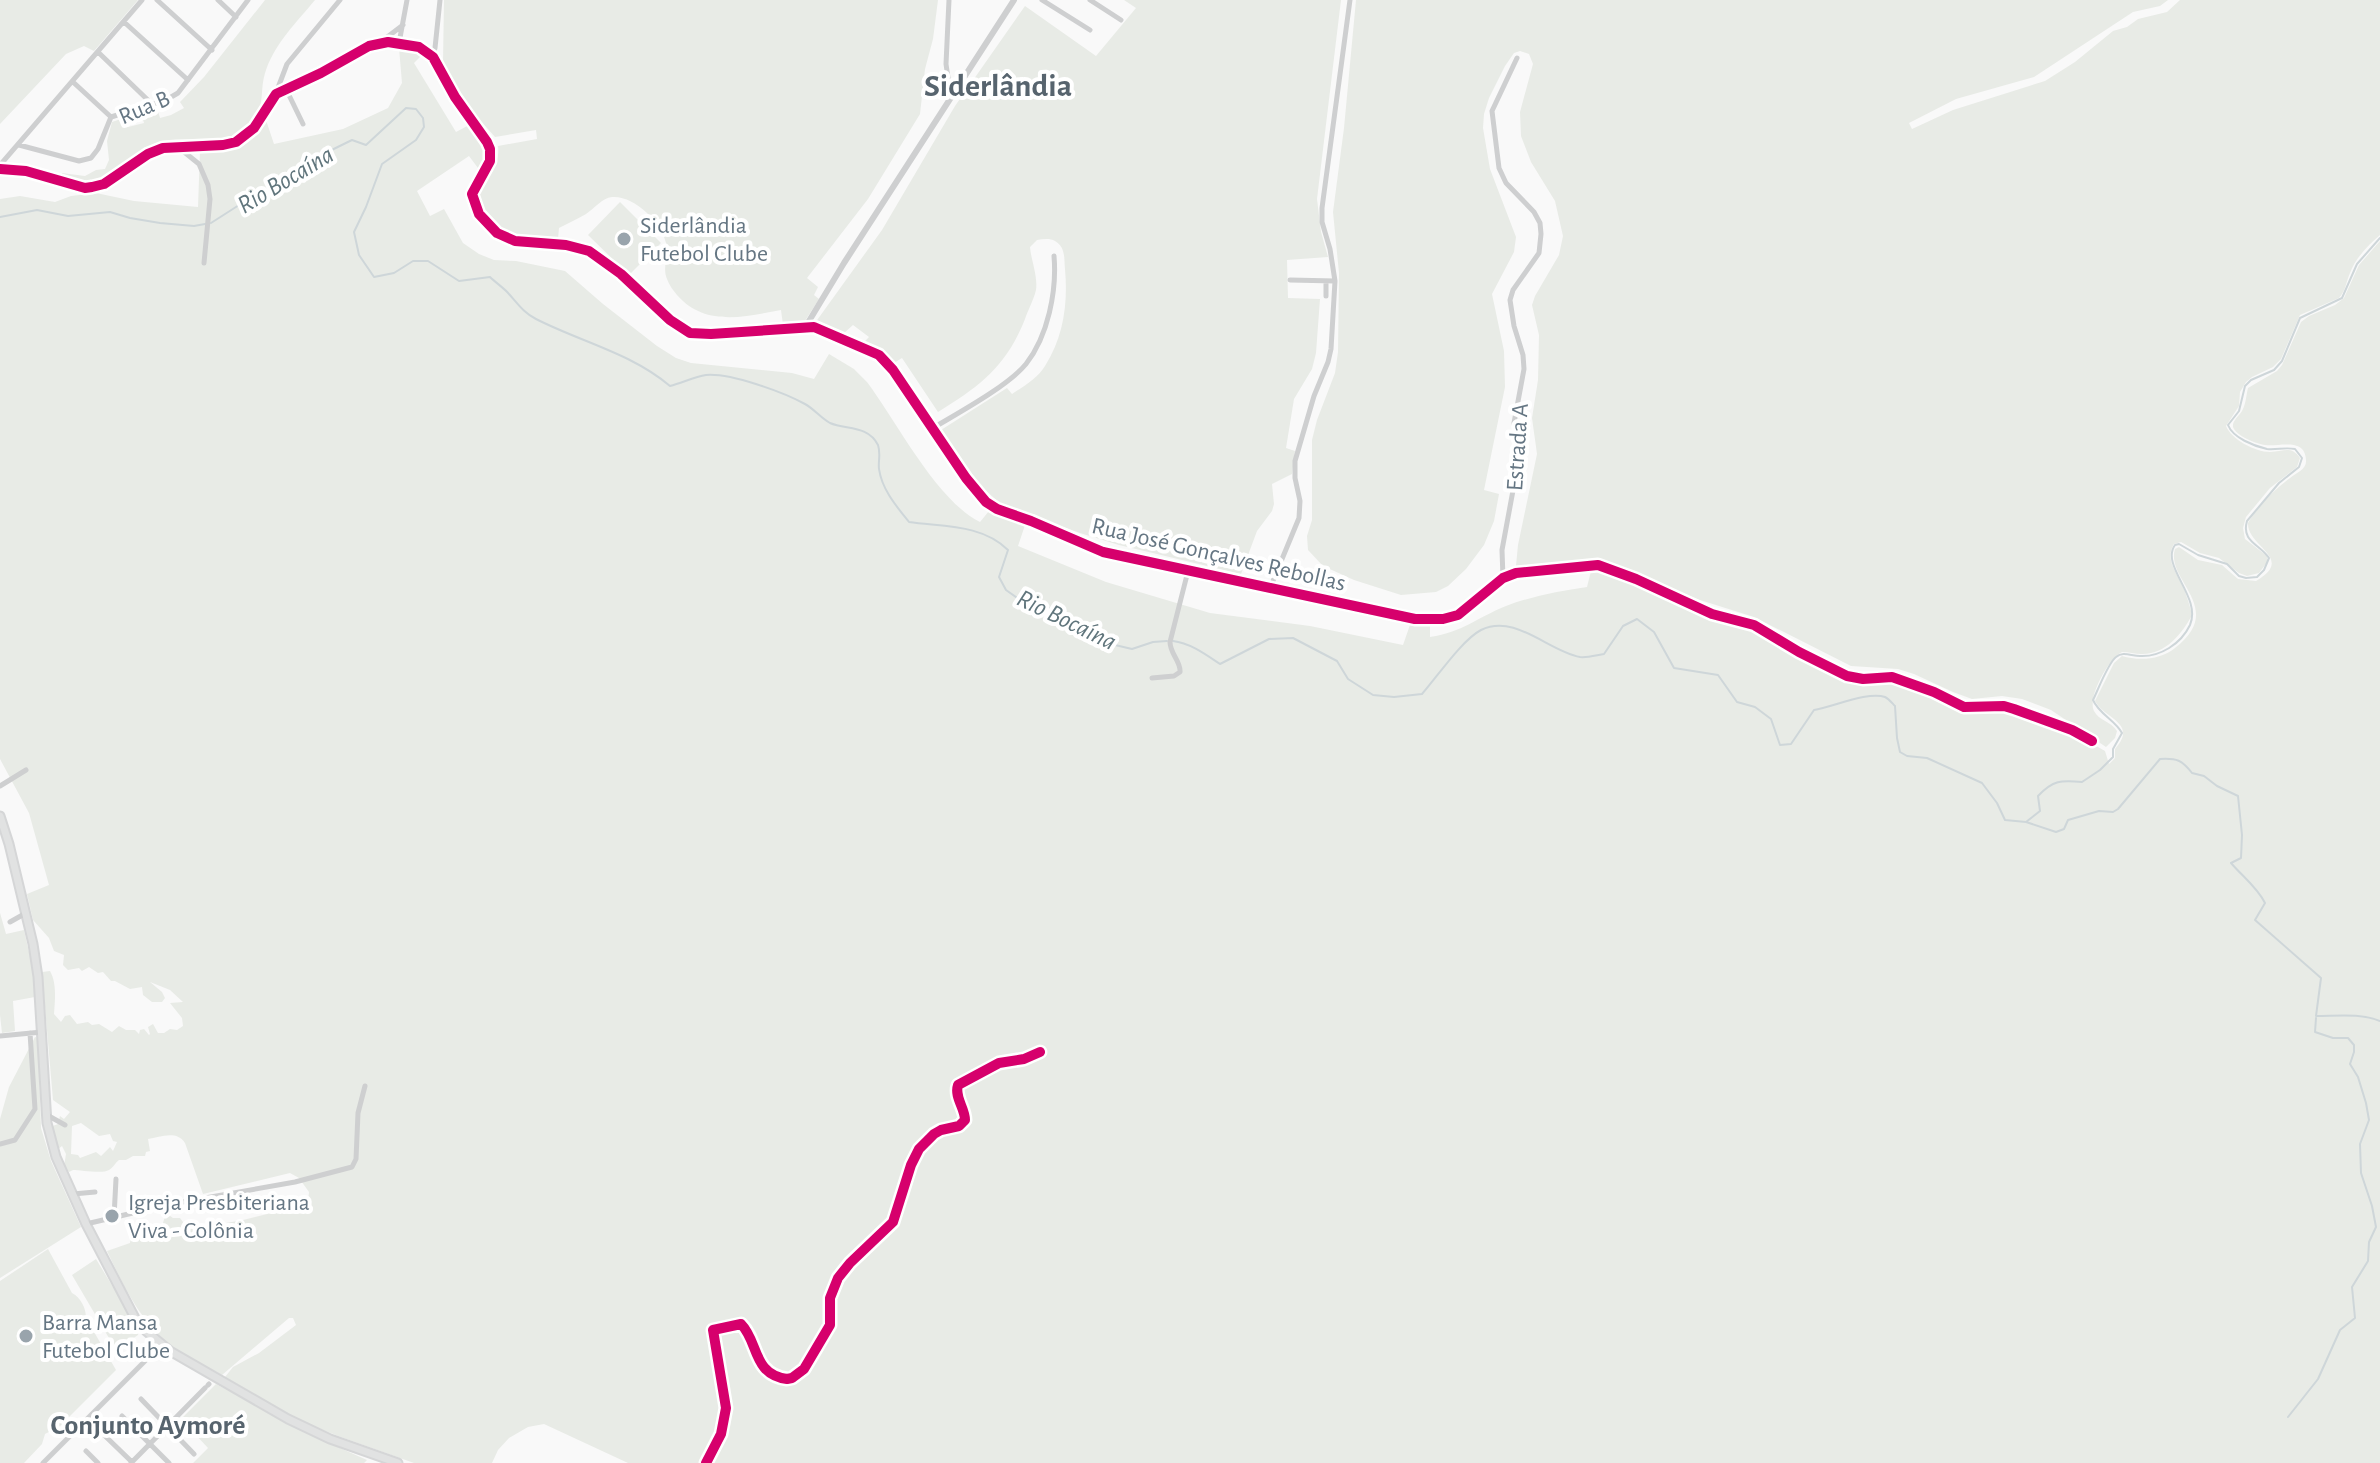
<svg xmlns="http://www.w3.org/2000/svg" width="2380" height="1463" viewBox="0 0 2380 1463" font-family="'Alegreya Sans',sans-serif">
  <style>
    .green { fill: #e8ebe6; fill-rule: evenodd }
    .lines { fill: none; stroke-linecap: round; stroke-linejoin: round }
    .stream { stroke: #ced6d9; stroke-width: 2 }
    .secondary-casing { stroke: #d5d6d7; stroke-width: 11 }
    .minor { stroke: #cecfd0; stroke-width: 5 }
    .tertiary { stroke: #cecfd0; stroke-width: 6 }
    .secondary { stroke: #e1e2e2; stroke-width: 7 }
    .cycleway-casing { stroke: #fff; stroke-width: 15 }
    .cycleway { stroke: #d6006c; stroke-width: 10 }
    .poi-dot { fill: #99a4ac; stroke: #fff; stroke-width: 3 }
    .labels { text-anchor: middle; stroke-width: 8; stroke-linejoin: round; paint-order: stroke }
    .street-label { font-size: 24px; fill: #657683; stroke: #fff }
    .poi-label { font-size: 24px; fill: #657683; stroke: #fff; text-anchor: start }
    .water-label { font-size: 26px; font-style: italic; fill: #60757c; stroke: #fff }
    .quarter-label { font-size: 28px; font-weight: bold; fill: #57646e; stroke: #fff }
    .district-label { font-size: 32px; font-weight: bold; fill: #57646e; stroke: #fff }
  </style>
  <rect width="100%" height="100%" fill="#f9f9f9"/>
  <!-- green -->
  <path class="green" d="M0 0H138L94 51 84 46 66 54 0 124Z
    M265 0H315C297 22 276 42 266 70 258 93 268 105 248 127 227 150 186 134 159 142 124 153 104 200 61 176L62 173 85 176 96 170 105 169 109 160 107 141 112 122 124 118 128 127 144 123 141 113 157 108 160 118 171 115 184 108 180 102 204 77Z
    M444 0H938L933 39 925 69 920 114 868 199 807 278 818 287 814 295 819 299 803 324 783 325 781 310C744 317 705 327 677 295 673 290 669 285 667 279 662 268 669 255 666 243 662 223 634 195 612 197 602 198 595 208 586 214 578 219 568 223 559 228L558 239C530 237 502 237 484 213 479 206 475 198 477 190 484 172 501 167 498 146L537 139 536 130 495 137 464 102 443 62Z
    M1124 0H1341L1317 199 1321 232 1328 257 1287 260 1288 298 1320 299 1316 353 1312 369 1294 399 1286 448 1295 451 1292 474 1272 484 1274 504 1272 511 1257 531 1241 574 1119 545 1080 533 1002 505 976 482 941 430 1007 388 1012 394C1024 386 1038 378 1045 366 1064 336 1068 303 1065 269 1064 260 1066 247 1055 241 1050 238 1043 239 1037 240L1030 247C1031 260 1038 276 1036 290 1034 299 1028 310 1025 319 1006 367 980 386 938 412L902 358 894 363 886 354 862 344 869 337 853 325 843 334 815 323 882 230 955 106 1025 6 1096 56 1136 8Z
    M1356 0H2168L2160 6 2133 12 2034 77 1956 99 1909 123 1912 129 1953 110 2045 81 2075 62 2113 31 2127 27 2138 19 2167 12 2180 0H2380V235C2368 245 2355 259 2350 273 2346 282 2346 290 2339 298L2300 315 2281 359 2273 367 2252 377 2246 382 2240 392 2239 406 2226 426C2231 439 2255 452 2270 452 2283 452 2291 445 2300 458L2297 467 2270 488 2246 517 2243 528 2245 539 2267 556 2268 561 2259 573 2247 576 2239 573 2219 558 2200 553 2181 542 2174 544C2164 560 2178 574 2184 589 2187 597 2190 606 2192 615 2182 634 2165 655 2141 654 2135 654 2129 652 2122 652 2109 658 2087 697 2094 711 2099 721 2111 721 2117 731L2115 738 2106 747 2051 710 2022 699 2002 696 1972 699 1953 692 1914 674 1898 669 1851 666 1754 617 1700 600 1607 562 1590 561 1516 566 1518 545 1537 454 1532 418 1538 380 1539 335 1532 305 1535 296 1559 255 1563 236 1555 201 1531 162 1521 136 1520 112 1533 64 1529 54 1520 51 1514 53 1505 66 1489 98 1484 114 1483 128 1490 169 1516 237 1514 252 1492 294 1504 351 1505 387 1484 490 1499 494 1494 521 1484 545 1466 569 1448 586 1436 592 1401 595 1354 580 1323 566 1308 550 1307 536 1312 520V440L1317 420 1335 373 1338 352 1339 273 1333 212 1344 128Z
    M399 48 412 50 422 55 414 63 456 132 471 124 484 146 487 161 481 172 469 156 417 191 430 216 444 209 463 243 479 254 494 260 516 261 565 271 603 304 657 346 676 358 691 363 792 373 814 379 829 354 854 369 867 382C897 422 936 500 980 522L989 511 1025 525 1018 546 1106 582 1210 613 1310 626 1403 645 1411 622 1430 625V637C1463 632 1476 618 1506 606 1532 596 1560 591 1587 587L1592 567 1604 568 1714 616 1752 626 1847 678 1892 679 1934 693 1955 705 2014 710 2072 732 2105 751 2109 764 2115 758V749C2138 723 2106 720 2095 701L2114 663 2122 656C2139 661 2160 660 2175 648 2227 608 2165 580 2175 549L2179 547 2198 560 2222 565 2238 579 2256 581C2296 558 2247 547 2248 523 2257 507 2275 489 2290 478 2296 473 2307 469 2306 460 2305 437 2279 447 2265 445 2257 444 2236 436 2233 427 2232 421 2239 416 2242 411 2246 404 2246 396 2248 388L2277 371 2282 365 2301 322 2309 316 2335 305 2344 298 2359 265 2380 241V1463H628L544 1424 528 1427 509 1438 498 1450 492 1463H414L338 1436 301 1421 225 1377 233 1367 259 1353 296 1325 293 1318H289L222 1375C208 1367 192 1360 179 1351 142 1326 125 1289 107 1251L130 1243 131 1236 143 1230 144 1223 147 1224 152 1231 158 1224 163 1223 166 1213 173 1218H180L186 1226 192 1229 243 1220 303 1205 308 1202 309 1192 299 1178 290 1173 203 1194 185 1143C177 1130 160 1137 148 1139L150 1151 146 1152 145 1156H133L126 1160H119C115 1163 113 1168 109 1170 103 1174 80 1170 73 1170L69 1172 64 1166 66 1154 62 1146 57 1150 50 1127 58 1124 60 1116 64 1119 70 1112 53 1100 42 972 50 971C57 983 55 1000 54 1014L61 1022 65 1016 70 1015 77 1024 88 1022 92 1025 99 1024 112 1032 119 1026 126 1030H135L139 1034 140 1030 144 1029 149 1035 150 1034 148 1027 153 1024 158 1033H164L170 1029 177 1030 183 1026 182 1018 170 1003 183 1002 170 990 150 982 162 992 165 998 162 1002H152L143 995 142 987 130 989 115 981H111L103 972 98 973 89 967 82 971 79 968 68 970 63 965 64 955 54 951 49 938 33 920 27 894 49 885 29 813 0 759V199L20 196 55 202 71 196 96 193 134 201 198 207 200 151C233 153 248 150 266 120L274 144 343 129 388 108 402 83ZM81 1123 99 1136 110 1134 113 1141 117 1142 113 1151 110 1147 101 1156 96 1152 80 1158 78 1155 71 1154 72 1126Z
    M620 202 661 243 629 275 588 235Z
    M0 913 6 934 24 930 33 970 35 997 13 1001 15 1031 2 1033 0 1015Z
    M35 1037 38 1038 41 1128 51 1161 81 1227 0 1278V1119L9 1087Z
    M48 1249 72 1293C81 1298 86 1308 86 1318L116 1370 60 1426 45 1434 42 1444 24 1463H0V1281Z
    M96 1259 139 1330 138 1335 116 1350 72 1275Z
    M216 1384 315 1437 367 1460 364 1463H193L208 1448 181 1419Z"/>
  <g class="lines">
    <!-- stream -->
    <path class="stream" d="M0 217 37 210 68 216 110 212 130 218 160 223 194 226 205 224
      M211 223 250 198 275 187 297 167 352 140 366 145 406 108 416 109 423 118 424 127 416 140 382 164 366 207 354 232 359 255 374 277 394 273 413 261H428L459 281 490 277C496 283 504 288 509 294 518 304 524 313 536 319 581 342 631 353 670 386 682 383 694 377 706 375 731 373 783 392 805 404 814 409 821 418 830 423 846 430 868 425 878 445 881 454 878 461 879 469 882 490 897 507 909 522 943 527 982 524 1008 550L999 577 1006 590 1020 600 1033 599 1053 610 1101 630 1115 645 1132 649 1153 642 1167 641
      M1173 641C1190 643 1205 654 1220 664L1269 639 1293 638 1337 661 1348 679 1373 695 1394 697 1422 694C1437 677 1462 640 1481 630 1515 613 1548 651 1580 657 1587 658 1597 655 1604 654L1623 626 1637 619 1654 632 1674 668 1718 675 1737 702 1755 707 1771 719 1780 745 1791 744 1814 710C1833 707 1868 691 1885 697 1889 699 1892 703 1895 706L1897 738 1900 752 1907 756 1927 758 1982 783 1997 803 2005 820 2026 822 2040 811 2038 796C2053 780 2061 780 2082 782L2100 770 2113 757V749L2122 733C2115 720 2099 714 2093 700 2098 690 2108 663 2116 657 2123 651 2131 656 2140 656 2160 657 2181 644 2190 625 2202 597 2160 566 2175 545L2179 544 2198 555 2227 564 2239 576 2246 578 2257 577 2264 570 2269 558C2260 544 2241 542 2247 521L2279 483 2299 467 2302 458 2295 449C2285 447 2277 450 2267 449 2254 446 2233 438 2228 425L2239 411 2245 386 2251 380 2274 370 2282 361 2300 318 2342 298 2357 264 2380 238
      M2026 822 2056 832 2064 829 2068 820 2099 811 2113 812 2118 809 2160 759C2177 758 2182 760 2192 773L2204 776 2217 786 2238 796 2242 835 2241 858 2231 863C2243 877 2257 887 2265 903L2255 920 2321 978 2316 1016C2337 1016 2361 1013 2380 1021
      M2288 1417 2318 1379 2340 1330 2355 1318 2352 1287 2368 1261 2369 1242 2376 1227 2372 1206 2361 1173 2360 1144 2369 1120 2366 1103 2358 1077 2350 1064 2354 1052V1045L2348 1038H2333L2315 1032 2316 1018"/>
    <!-- secondary casing -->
    <g class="secondary-casing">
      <path id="secondary" d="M0 816 9 844 33 944 38 977 47 1123 56 1157 86 1224 135 1318 146 1331 170 1351 288 1419 330 1439 398 1463"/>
    </g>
    <!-- minor -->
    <path class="minor" d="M157 0 212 50
      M218 0 236 17
      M949 0 946 64 951 98
      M1042 0 1090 30
      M1090 0 1121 20
      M124 22 188 80
      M382 41 403 25
      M399 43 407 0
      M99 53 152 104
      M432 56 435 48 440 0
      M73 82 111 117
      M286 89 303 124
      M276 93 287 64 340 0
      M19 145 79 161 91 158 98 149 111 117 166 100 178 93 248 0
      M178 147 199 164 208 185 210 199 204 263
      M0 165 142 0
      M1290 280 1335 281
      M1326 281V296
      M806 326C827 329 872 348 887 361L966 478 986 502 997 509 1031 521 1103 552 1402 617 1426 620 1454 617 1476 602 1503 578 1516 573 1598 565 1636 579 1712 614 1754 625 1799 652 1847 676 1863 679 1892 677 1934 692 1964 707 2004 706 2014 709 2072 730 2092 741
      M933 428C958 413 1008 386 1026 364 1048 336 1057 291 1054 256
      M1503 578 1502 550 1519 458 1514 423 1524 369 1523 355 1514 326 1510 300 1513 290 1539 253 1541 234 1540 223 1534 212 1506 183 1499 168 1492 111 1517 58
      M1270 588 1299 518 1300 501 1295 478V461L1314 396 1328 362 1331 349 1335 281 1330 249 1322 222V208L1350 0
      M1152 678 1174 676 1180 672C1181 661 1170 654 1170 642L1188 571
      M0 786 26 770
      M10 922 26 913
      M0 1036 42 1032
      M47 1115 65 1125
      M0 1144 15 1140 35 1109 30 1033
      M73 1194 95 1192
      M114 1217 116 1179
      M86 1224 171 1204 295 1182 352 1167 356 1159 358 1113 365 1086
      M208 1385 209 1384
      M141 1399 194 1454
      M122 1416 169 1463
      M103 1434 132 1462
      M86 1451 98 1463
      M43 1463 161 1345
      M131 1463 205 1388
      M706 1463 721 1434 726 1408 713 1330 741 1324C759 1342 752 1374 787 1379L792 1378 804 1369 830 1325V1298L838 1278 850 1263 893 1222 911 1165 919 1149 934 1134 941 1130 959 1126 965 1120C965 1108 954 1097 958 1085L999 1063 1024 1059 1040 1052"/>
    <!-- tertiary -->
    <path class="tertiary" d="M0 169 26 171 85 188 92 187 104 184 148 154 163 148 223 145 236 142 254 128 276 94 321 73 369 46 388 42 419 47 433 57 455 97 487 142 490 149V161L472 194C474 205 478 213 485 222 513 255 555 233 589 251 614 264 635 287 655 306 665 316 675 328 689 332 710 339 780 328 806 326L844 263 1014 0"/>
    <!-- secondary -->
    <use href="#secondary" class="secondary"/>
    <!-- cycleway casing -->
    <g class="cycleway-casing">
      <path id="cycleway" d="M0 169 26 171 85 188 92 187 104 184 148 154 163 148 223 145 236 142 254 128 276 94 321 73 369 46 388 42 419 47 433 57 455 97 487 142 490 149V161L472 194 479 214 497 233 515 241 566 245 589 251 621 274 670 320 690 333 711 334 814 327 879 355 893 370 966 478 986 502 997 509 1031 521 1103 552 1415 619H1443L1458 615 1503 578 1516 573 1598 565 1636 579 1712 614 1754 625 1799 652 1847 676 1863 679 1892 677 1934 692 1964 707 2004 706 2014 709 2072 730 2092 741
        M706 1463 721 1434 726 1408 713 1330 741 1324C759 1342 752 1374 787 1379L792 1378 804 1369 830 1325V1298L838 1278 850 1263 893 1222 911 1165 919 1149 934 1134 941 1130 959 1126 965 1120C965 1108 954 1097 958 1085L999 1063 1024 1059 1040 1052"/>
    </g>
    <!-- cycleway -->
    <use href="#cycleway" class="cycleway"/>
  </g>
  <!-- markers -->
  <g class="poi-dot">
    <circle cx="624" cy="239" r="8"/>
    <circle cx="112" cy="1216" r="8"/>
    <circle cx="26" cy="1336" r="8"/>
  </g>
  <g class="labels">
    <!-- street labels -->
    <g class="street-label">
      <text transform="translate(144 107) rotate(-23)" y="8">Rua B</text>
      <text transform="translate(1517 447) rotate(-86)" y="8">Estrada A</text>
      <text transform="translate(1219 554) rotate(13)" y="8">Rua José Gonçalves Rebollas</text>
    </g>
    <!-- poi labels -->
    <g class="poi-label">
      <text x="640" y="233">Siderlândia<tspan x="640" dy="28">Futebol Clube</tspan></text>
      <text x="128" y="1210">Igreja Presbiteriana<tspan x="128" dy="28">Viva - Colônia</tspan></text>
      <text x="42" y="1330">Barra Mansa<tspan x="42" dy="28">Futebol Clube</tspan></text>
    </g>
    <!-- water labels -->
    <g class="water-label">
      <text transform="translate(285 179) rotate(-31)" y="9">Rio Bocaína</text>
      <text transform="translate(1067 619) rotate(26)" y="9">Rio Bocaína</text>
    </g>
    <!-- quarter labels -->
    <g class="quarter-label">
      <text x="148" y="1434">Conjunto Aymoré</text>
    </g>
    <!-- district labels -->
    <g class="district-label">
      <text x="998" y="96">Siderlândia</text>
    </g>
  </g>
</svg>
